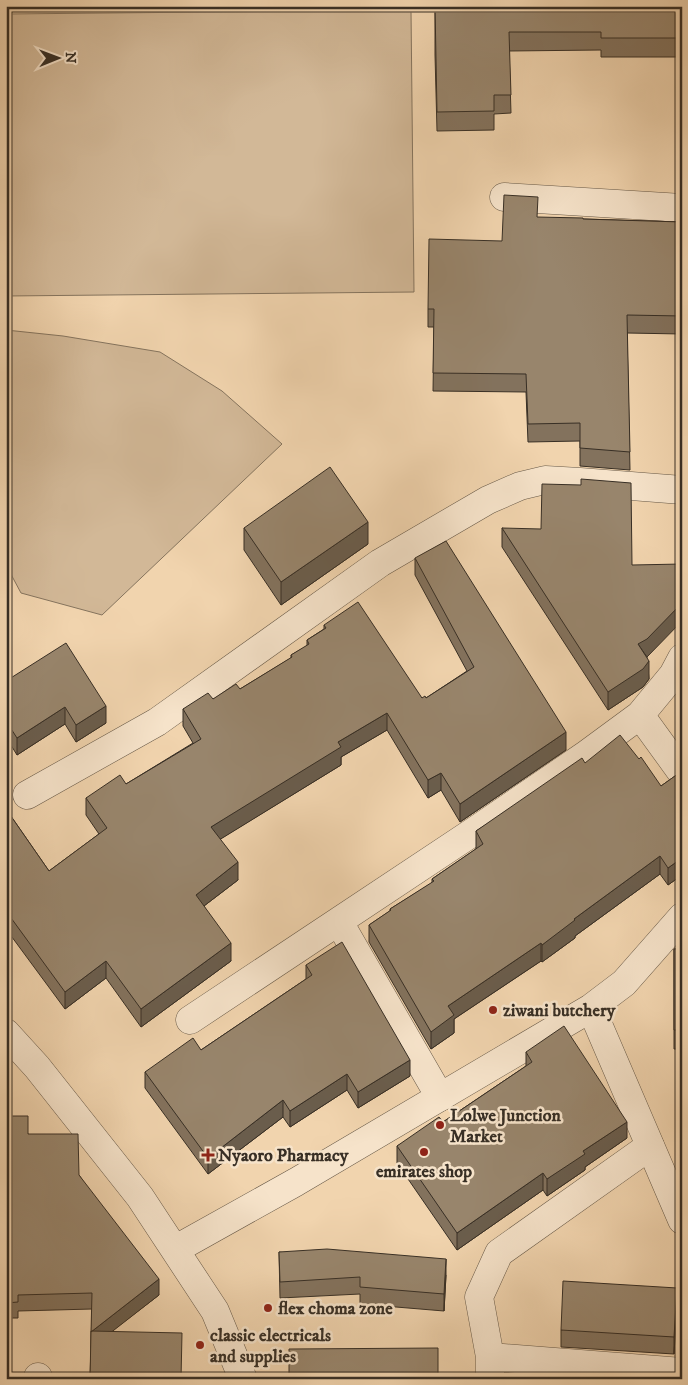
<svg xmlns="http://www.w3.org/2000/svg" width="688" height="1385" viewBox="0 0 688 1385" font-family="'IM FELL DW Pica',serif">
  <style>
    .green { fill: #d2b897; stroke: #85745e }
    .lines { fill: none; stroke-linecap: round; stroke-linejoin: round }
    .minor-casing { stroke: #665847; stroke-width: 29 }
    .tertiary-casing { stroke: #665847; stroke-width: 29 }
    .minor { stroke: #f6e3ca; stroke-width: 28 }
    .tertiary { stroke: #f6e3ca; stroke-width: 28 }
    .wall { fill: #83725d; stroke: #382f25 }
    .shaded-wall { fill: #6a5d4c; stroke: #382f25 }
    .building { fill: #98856c; stroke: #382f25 }
    .poi-dot { fill: #8f2418; stroke: #f6e3ca; stroke-width: 2 }
    .labels { text-anchor: middle; stroke-width: 5; stroke-linejoin: round; paint-order: stroke }
    .poi-label { font-size: 18px; font-weight: bold; fill: #382f25; stroke: #f6e3ca; text-anchor: start }
  </style>
  <rect width="100%" height="100%" fill="#f1d4ae"/>
  <filter id="stains"><feTurbulence type="fractalNoise" baseFrequency=".004" numOctaves="4"/><feColorMatrix values="0 0 0 0 .2 0 0 0 0 .09 0 0 0 0 .02 0 0 0 .5 -.17"/></filter>
  <radialGradient id="worn" r=".72"><stop offset=".6" stop-color="#630" stop-opacity="0"/><stop offset="1" stop-color="#630" stop-opacity=".3"/></radialGradient>
  <!-- green -->
  <path class="green" d="M411 10 414 292 6 296V14Z
    M6 330 63 336 160 352 222 391 282 444 102 615 21 593 6 565Z"/>
  <g class="lines">
    <!-- minor casing -->
    <g class="minor-casing">
      <path id="minor" d="M504 197 682 208
        M640 715 682 773
        M27 795 157 722 380 563 488 500 520 486 545 480 580 482 682 490
        M339 922 440 1097
        M190 1020 476 830 587 754 640 715 673 675 682 658
        M490 1357 682 1372
        M38 1377V1379
        M490 1379V1357L479 1297 499 1253 650 1146"/>
    </g>
    <!-- tertiary casing -->
    <g class="tertiary-casing">
      <path id="tertiary" d="M591 1008 682 1220
        M6 1033 37 1067 140 1197 215 1311 243 1379
        M176 1249 296 1182 591 1008 624 983 682 917"/>
    </g>
    <!-- minor -->
    <use href="#minor" class="minor"/>
    <!-- tertiary -->
    <use href="#tertiary" class="tertiary"/>
  </g>
  <!-- wall -->
  <path class="wall" d="M435 6H682V57H601V50L509 51 511 113 494 114V130L437 131 435 55Z
    M583 219 682 222V334L627 333 630 470 580 466V441L528 442 526 392 433 391 434 327H428V309L502 241Z
    M244 528 368 544 281 605 244 550Z
    M502 528 632 565 647 657 649 679 643 687 608 710 502 547Z
    M415 558 566 750 460 822 441 790 428 798 387 730 341 757V765L220 839 238 880 204 906 231 961 141 1027 106 978 65 1009 6 929V809L49 871 99 834 86 815V798L126 784 193 743 183 726V709L213 699 240 689 291 658V655L307 646V640L324 629V625L422 698H426L467 671 415 575Z
    M6 681 106 723 76 742 65 724 17 755 6 737Z
    M585 763 661 786 682 771V875L668 885 660 874 575 936V938L542 962 541 961 454 1019V1033L431 1049 369 942V925L390 911V909L432 883V879L476 849V831Z
    M674 949H682V1049H674Z
    M306 965 410 1076 358 1108 347 1090 290 1127 283 1117 208 1174 145 1088V1072L201 1050 306 979Z
    M526 1052 627 1138 585 1167V1170L547 1196 543 1190 457 1250 397 1163V1146L443 1122 526 1066Z
    M6 1116 79 1175 159 1295 112 1331 90 1379 92 1309 18 1311V1318H6Z
    M279 1252 446 1275 444 1311 360 1304V1294L280 1298Z
    M677 1304 674 1354 561 1347V1330Z"/>
  <!-- shaded-wall -->
  <path class="shaded-wall" d="M368 522V544L281 605V582Z
    M682 603V621L647 657 638 644Z
    M649 661V679L643 687 608 710V692Z
    M106 706V723L76 742V725Z
    M65 707V724L17 755V738Z
    M387 713V730L341 757V765L211 845V827L338 742Z
    M566 732V750L460 822V804Z
    M441 773V790L428 798V780Z
    M660 856V874L575 936V938L542 962V945L574 919Z
    M682 858V875L668 885V868Z
    M238 862V880L196 912V895Z
    M231 943V961L141 1027V1009Z
    M541 943V961L454 1019V1033L431 1049V1032L448 1006Z
    M106 961V978L65 1009V992Z
    M410 1060V1076L358 1108V1092Z
    M347 1074V1090L290 1127V1111Z
    M283 1100V1117L208 1174V1158Z
    M627 1122V1138L585 1167V1170L547 1196V1179L583 1151Z
    M543 1173V1190L457 1250V1233Z
    M446 1259V1275L444 1311V1294Z
    M159 1279V1295L91 1348V1332Z
    M677 1288V1304L674 1354V1337Z"/>
  <!-- building -->
  <path class="building" d="M435 6H682V38H601V32H509L511 95H494V111L437 112Z
    M504 195 538 197 537 217 583 218V219L682 222V316L627 315 630 452 580 448V423L528 424 526 374 433 373 434 309H428L429 239 502 241Z
    M330 467 368 522 281 582 244 528Z
    M581 479 631 483 632 565 682 564V603L647 639 638 644 649 661 643 669 608 692 502 528 541 529 542 484 581 485Z
    M446 541 566 732 460 804 441 773 428 780 387 713 338 742 341 747 211 827 238 862 196 895 231 943 141 1009 106 961 65 992 6 911V809L49 871 107 828 86 798 120 775 126 784 201 739 183 709 208 693 213 699 236 684 240 689 292 657 291 655 309 644 307 640 326 628 324 625 358 602 422 698 425 696 426 698 474 667 415 558Z
    M66 643 106 706 76 725 65 707 17 738 6 721V681Z
    M620 735 639 759 641 757 661 786 682 771V858L668 868 660 856 574 919 575 920 542 945 541 943 448 1006 454 1015 431 1032 369 925 391 910 390 909 434 881 432 879 483 844 476 831 582 758 585 763Z
    M342 942 410 1060 358 1092 347 1074 290 1111 283 1100 208 1158 145 1072 193 1038 201 1050 312 975 306 965Z
    M674 949H682V1030H674Z
    M564 1026 627 1122 583 1151 585 1154 547 1179 543 1173 457 1233 397 1146 439 1117 443 1122 532 1062 526 1052Z
    M6 1116H28V1134H78L79 1175 159 1279 91 1332 92 1293 18 1295V1302L6 1303Z
    M327 1249 446 1259 444 1294 360 1287V1277L280 1282 279 1252Z
    M563 1281 677 1288 674 1337 561 1330Z
    M91 1331 182 1333 181 1379H90Z
    M438 1348V1379H289V1349Z"/>
  <!-- markers -->
  <g class="poi-dot">
    <circle cx="493" cy="1010" r="5"/>
    <circle cx="440" cy="1125" r="5"/>
    <circle cx="424" cy="1152" r="5"/>
    <path d="M205.5 1147.5h5v5h5v5h-5v5h-5v-5h-5v-5h5z"/>
    <circle cx="268" cy="1308" r="5"/>
    <circle cx="200" cy="1345" r="5"/>
  </g>
  <g class="labels">
    <!-- poi labels -->
    <g class="poi-label">
      <text x="503" y="1016">ziwani butchery</text>
      <text x="450" y="1121">Lolwe Junction<tspan x="450" dy="21">Market</tspan></text>
      <text x="218" y="1161">Nyaoro Pharmacy</text>
      <text x="424" y="1177" text-anchor="middle">emirates shop</text>
      <text x="278" y="1314">flex choma zone</text>
      <text x="210" y="1341">classic electricals<tspan x="210" dy="21">and supplies</tspan></text>
    </g>
  </g>
  <!-- margin -->
  <rect width="688" height="1385" fill="none" stroke="#f1d4ae" stroke-width="25"/>
  <rect x="8" y="8" width="673" height="1370" fill="none" stroke="#382f25" stroke-width="2.5"/>
  <rect x="12" y="12" width="663" height="1360" fill="none" stroke="#382f25"/>
  <!-- north arrow -->
  <g transform="translate(58 58) rotate(89)" stroke="#f6e3ca" stroke-width="4" paint-order="stroke">
  <path d="M0-4L9 19L0 12L-9 19Z" fill="#382f25"/>
  <text y="-8" font-size="14" font-weight="bold" text-anchor="middle" fill="#382f25">N</text>
  </g>
  <rect width="100%" height="100%" filter="url(#stains)"/>
  <rect width="100%" height="100%" fill="url(#worn)"/>
</svg>
